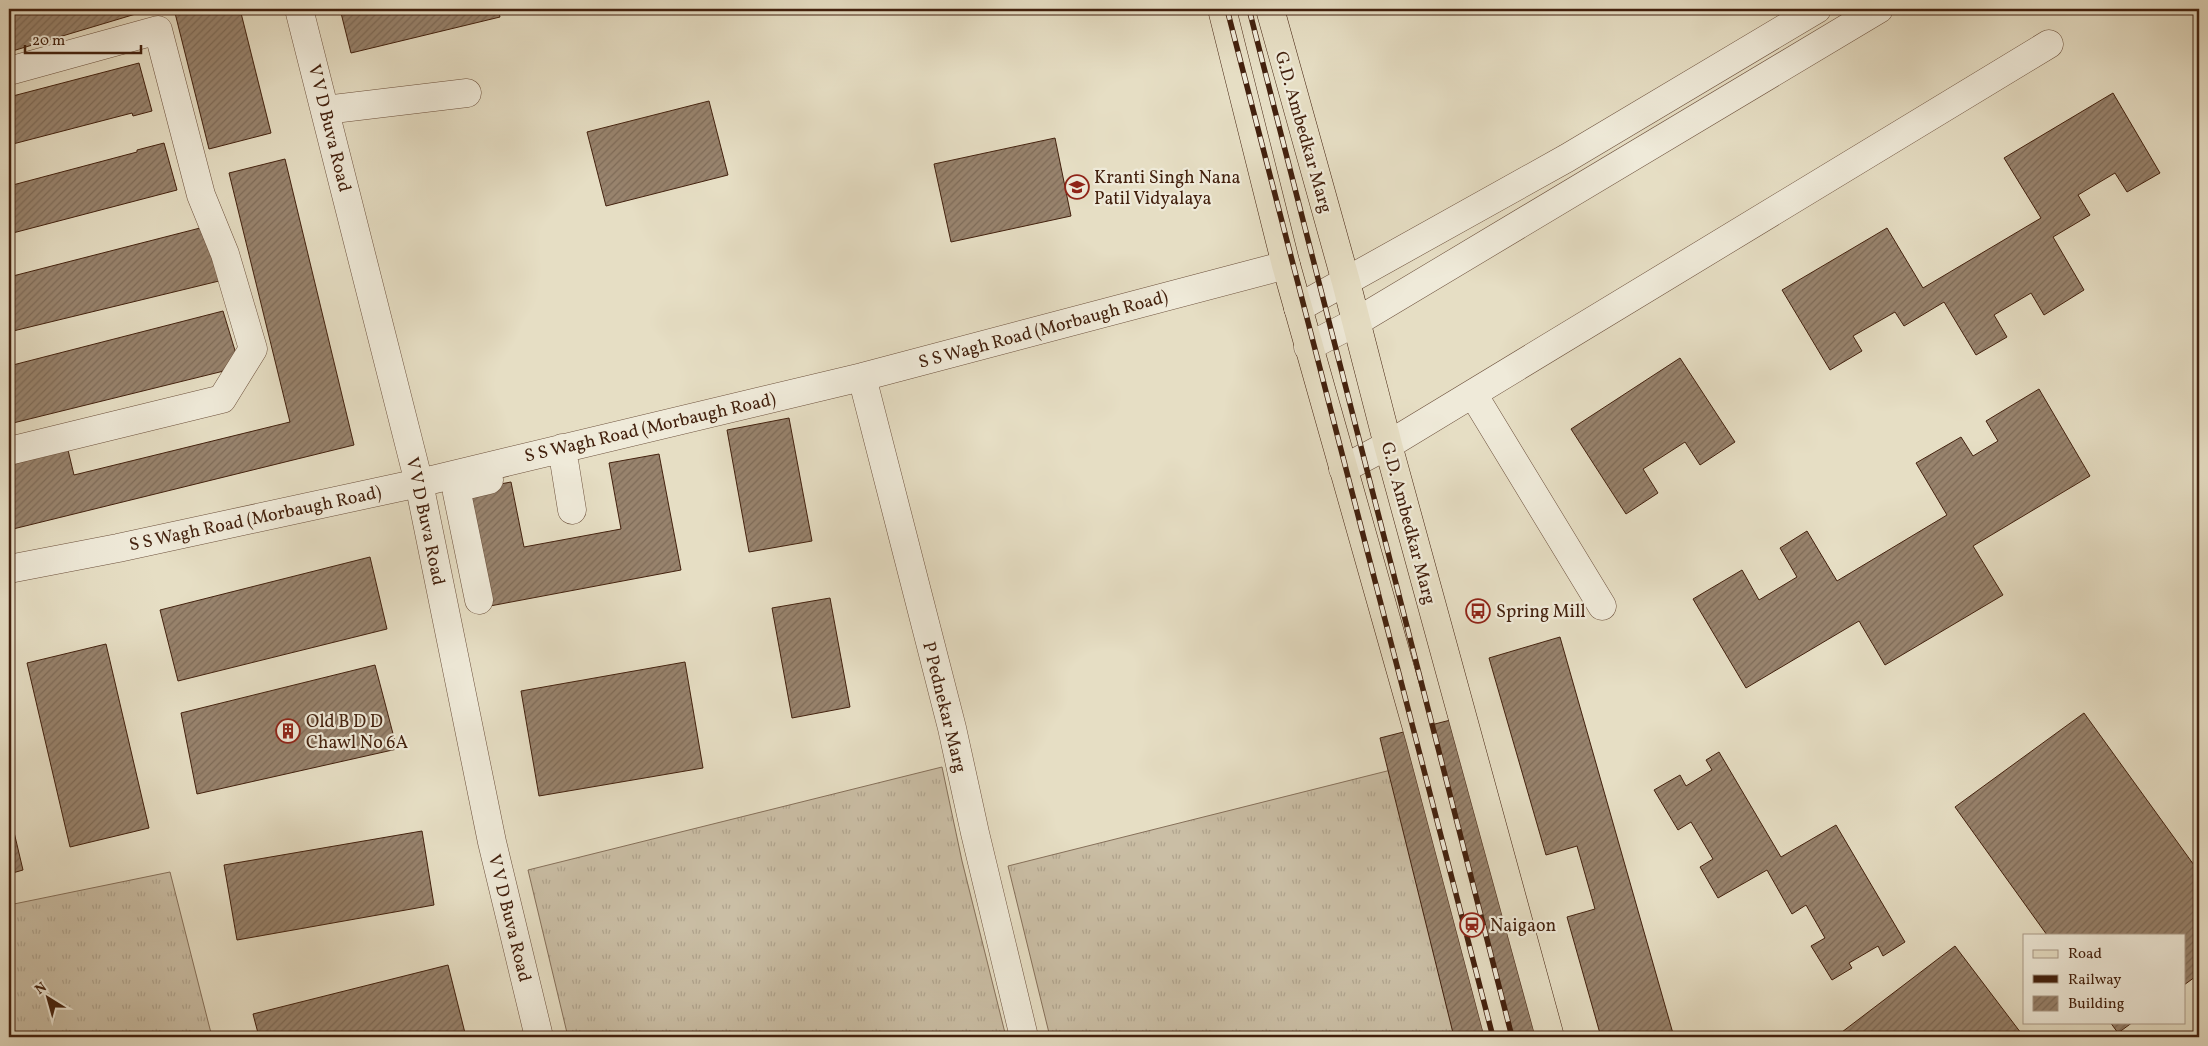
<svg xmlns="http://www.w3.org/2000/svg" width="2208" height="1046" viewBox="0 0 2208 1046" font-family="Vollkorn,serif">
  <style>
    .grass { fill: url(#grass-tufts); stroke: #86705a }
    .building { fill: url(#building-hatch); stroke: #43210e }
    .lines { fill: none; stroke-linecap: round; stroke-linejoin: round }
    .minor-casing { stroke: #6c503c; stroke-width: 29 }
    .major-casing { stroke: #43210e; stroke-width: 29 }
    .minor { stroke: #efead9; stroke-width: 28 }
    .major { stroke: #e6dec4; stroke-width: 28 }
    .rail-casing { stroke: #43210e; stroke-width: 5.5 }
    .rail { stroke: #efead9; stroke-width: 4; stroke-dasharray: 11; stroke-linecap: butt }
    .labels { text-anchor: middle; stroke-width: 4.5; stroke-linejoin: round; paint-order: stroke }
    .street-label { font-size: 18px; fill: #43210e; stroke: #efead9 }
    .poi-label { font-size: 18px; fill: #43210e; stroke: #efead9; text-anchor: start }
  </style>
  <defs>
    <pattern id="grass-tufts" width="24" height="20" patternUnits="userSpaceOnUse" patternTransform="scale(1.25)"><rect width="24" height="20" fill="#cabea5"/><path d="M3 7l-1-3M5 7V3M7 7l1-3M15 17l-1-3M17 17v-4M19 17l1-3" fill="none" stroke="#afa38d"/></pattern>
    <pattern id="building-hatch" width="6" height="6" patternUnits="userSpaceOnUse" patternTransform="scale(1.25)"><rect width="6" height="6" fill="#98836d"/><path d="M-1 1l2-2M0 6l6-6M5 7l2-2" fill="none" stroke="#7e6b58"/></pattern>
  </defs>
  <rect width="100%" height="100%" fill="#e6dec4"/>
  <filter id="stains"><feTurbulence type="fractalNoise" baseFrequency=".004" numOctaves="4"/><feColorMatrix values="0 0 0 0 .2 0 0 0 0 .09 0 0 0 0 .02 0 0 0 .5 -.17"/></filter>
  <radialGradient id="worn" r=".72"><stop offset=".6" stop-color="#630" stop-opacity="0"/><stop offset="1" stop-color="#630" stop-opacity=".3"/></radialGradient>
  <!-- grass -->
  <path class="grass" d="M942 767 962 861 1006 1037H568L528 870Z
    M1391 770 1456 1037H1050L1008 866Z
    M170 872 212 1037H9V905Z"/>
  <!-- building -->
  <path class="building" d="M9 9H138L139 13 9 52Z
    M174 9H240L271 133 209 149Z
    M340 9H498L500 17 351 53Z
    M139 63 152 111 133 116 132 113 9 145V97Z
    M2113 93 2160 173 2127 192 2115 173 2078 195 2090 215 2053 237 2084 290 2044 315 2031 293 1994 315 2007 337 1976 355 1944 302 1904 326 1895 312 1853 336 1862 351 1830 370 1782 290 1887 228 1923 288 2041 218 2004 158Z
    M709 101 728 175 606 206 587 132Z
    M1055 138 1071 216 951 242 934 164Z
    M164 143 177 190 9 234V186L137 152V150Z
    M285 159 354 445 9 530V465L68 450 74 475 290 422 229 173Z
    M204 227 219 281 9 332V277Z
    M223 311 240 367 9 424V366Z
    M1680 358 1735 442 1700 465 1685 442 1643 469 1658 493 1626 514 1571 429Z
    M2039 389 2090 476 1973 546 2003 595 1885 665 1859 621 1746 688 1693 599 1742 570 1759 600 1797 577 1780 548 1807 531 1837 581 1947 515 1916 463 1961 437 1973 456 1998 441 1986 421Z
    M789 418 812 541 749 552 727 430Z
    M659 454 681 570 490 606 469 490 511 482 524 547 621 529 609 463Z
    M370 557 387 629 178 681 160 610Z
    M830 598 850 707 792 718 772 608Z
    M1560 637 1674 1037H1601L1567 917 1595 909 1577 846 1546 855 1489 658Z
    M106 644 149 828 70 847 27 663Z
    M685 662 703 768 539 796 521 691Z
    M375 665 397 749 197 794 181 713Z
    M2084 713 2199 872V974L2184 985V935H2047L1955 807Z
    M1474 714 1554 1037H1454L1380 738Z
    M1719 752 1781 857 1836 825 1905 942 1883 956 1878 946 1849 963 1852 968 1832 980 1811 946 1825 938 1806 905 1792 914 1767 870 1718 898 1700 867 1713 859 1691 822 1678 830 1654 790 1680 775 1686 786 1712 770 1706 760Z
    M9 811 23 870 9 874Z
    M422 831 434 905 237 940 224 865Z
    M1955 946 2024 1037H1845L1842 1032Z
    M448 965 465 1033 447 1037H259L253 1014Z
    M2110 1022H2133L2118 1033Z"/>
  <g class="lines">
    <!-- minor casing -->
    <g class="minor-casing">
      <path id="minor" d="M299 9 419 483 492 842 539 1037
        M9 71 158 30 201 195 225 254 253 349 222 399 9 451
        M325 110 467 93
        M1298 308 1567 158 1817 9
        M1308 347 1356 322 1879 9
        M862 377 952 728 975 833 1024 1037
        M1473 394 1602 606
        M562 448 572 510
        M1343 469 1388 445 2049 44
        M9 569 118 548 419 483 862 377 1286 265
        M479 600 457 493 458 489 464 486 489 480"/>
    </g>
    <!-- major casing -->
    <g class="major-casing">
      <path id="major" d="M1222 9 1286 265 1420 739 1499 1037
        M1270 9 1346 282 1388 445 1550 1037"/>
    </g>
    <!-- minor -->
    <use href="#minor" class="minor"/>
    <!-- major -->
    <use href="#major" class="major"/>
    <!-- rail casing -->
    <g class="rail-casing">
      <path id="rail" d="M1227 9 1493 1037
        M1249 9 1512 1037"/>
    </g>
    <!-- rail -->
    <use href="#rail" class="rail"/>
  </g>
  <!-- icons -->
  <defs>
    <g id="school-ring" transform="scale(1.25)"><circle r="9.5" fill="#efead9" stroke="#8f2418" stroke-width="1.5"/><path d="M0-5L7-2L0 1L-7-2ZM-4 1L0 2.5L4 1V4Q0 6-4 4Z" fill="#8f2418"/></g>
    <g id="bus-ring" transform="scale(1.25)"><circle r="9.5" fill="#efead9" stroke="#8f2418" stroke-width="1.5"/><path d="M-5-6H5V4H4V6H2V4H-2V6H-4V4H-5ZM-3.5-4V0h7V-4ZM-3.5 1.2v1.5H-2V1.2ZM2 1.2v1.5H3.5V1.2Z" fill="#8f2418"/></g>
    <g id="building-ring" transform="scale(1.25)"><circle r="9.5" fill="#efead9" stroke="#8f2418" stroke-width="1.5"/><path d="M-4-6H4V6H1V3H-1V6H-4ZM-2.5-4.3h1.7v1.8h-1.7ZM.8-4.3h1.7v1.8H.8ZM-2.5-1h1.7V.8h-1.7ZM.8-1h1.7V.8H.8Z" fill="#8f2418"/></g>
    <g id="station-ring" transform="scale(1.25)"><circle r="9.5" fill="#efead9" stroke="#8f2418" stroke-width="1.5"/><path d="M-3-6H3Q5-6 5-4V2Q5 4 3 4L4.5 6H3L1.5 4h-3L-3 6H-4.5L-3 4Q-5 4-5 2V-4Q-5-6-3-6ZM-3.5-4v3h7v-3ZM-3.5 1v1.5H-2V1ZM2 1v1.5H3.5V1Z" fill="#8f2418"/></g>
  </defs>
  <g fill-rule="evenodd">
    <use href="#school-ring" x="1077" y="187"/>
    <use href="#bus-ring" x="1478" y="611"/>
    <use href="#building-ring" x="288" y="731"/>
    <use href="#station-ring" x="1472" y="925"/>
  </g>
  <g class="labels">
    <!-- street labels -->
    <g class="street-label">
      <text transform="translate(330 128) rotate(76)" y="6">V V D Buva Road</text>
      <text transform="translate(1304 132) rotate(74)" y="6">G.D. Ambedkar Marg</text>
      <text transform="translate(1043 329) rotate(-15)" y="6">S S Wagh Road (Morbaugh Road)</text>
      <text transform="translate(650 427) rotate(-13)" y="6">S S Wagh Road (Morbaugh Road)</text>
      <text transform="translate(255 518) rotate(-12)" y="6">S S Wagh Road (Morbaugh Road)</text>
      <text transform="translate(426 521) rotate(78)" y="6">V V D Buva Road</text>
      <text transform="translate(1409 523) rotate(75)" y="6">G.D. Ambedkar Marg</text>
      <text transform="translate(945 707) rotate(76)" y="6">P Pednekar Marg</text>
      <text transform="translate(510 918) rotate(76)" y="6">V V D Buva Road</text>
    </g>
    <!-- poi labels -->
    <g class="poi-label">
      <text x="1094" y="183">Kranti Singh Nana<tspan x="1094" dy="21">Patil Vidyalaya</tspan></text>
      <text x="1496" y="617">Spring Mill</text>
      <text x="306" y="727">Old B D D<tspan x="306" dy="21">Chawl No 6A</tspan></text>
      <text x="1490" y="931">Naigaon</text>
    </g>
  </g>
  <!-- margin -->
  <rect width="2208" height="1046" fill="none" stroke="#e6dec4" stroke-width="30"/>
  <rect x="10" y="10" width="2188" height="1026" fill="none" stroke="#43210e" stroke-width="2.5"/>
  <rect x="15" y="15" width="2178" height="1016" fill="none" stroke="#43210e"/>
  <!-- legend -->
  <rect x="2023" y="934" width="162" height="90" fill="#efead9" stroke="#aa9a88"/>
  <rect x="2033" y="950" width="25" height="8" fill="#e6dec4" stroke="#aa9a88"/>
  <text x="2068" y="958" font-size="15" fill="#43210e">Road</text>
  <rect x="2033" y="975" width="25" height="8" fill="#43210e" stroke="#aa9a88"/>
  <text x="2068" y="984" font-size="15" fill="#43210e">Railway</text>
  <rect x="2033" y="996" width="25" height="15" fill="url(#building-hatch)" stroke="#aa9a88"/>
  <text x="2068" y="1008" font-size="15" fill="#43210e">Building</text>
  <!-- north arrow -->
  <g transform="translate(48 998) rotate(323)" stroke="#efead9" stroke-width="4" paint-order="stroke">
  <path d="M0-4L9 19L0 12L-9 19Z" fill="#43210e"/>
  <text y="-8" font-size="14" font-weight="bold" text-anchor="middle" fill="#43210e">N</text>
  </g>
  <!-- scale -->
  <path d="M25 45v8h116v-8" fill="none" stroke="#43210e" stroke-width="2.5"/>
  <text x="32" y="45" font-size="15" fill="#43210e" stroke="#efead9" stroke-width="4" paint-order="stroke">20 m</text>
  <rect width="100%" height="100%" filter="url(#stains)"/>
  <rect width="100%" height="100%" fill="url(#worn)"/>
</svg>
